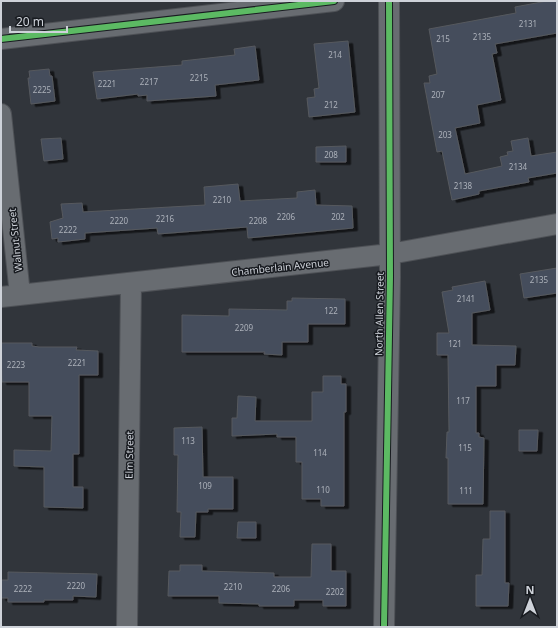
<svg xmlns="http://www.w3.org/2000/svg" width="558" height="628" viewBox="0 0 558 628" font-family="'Noto Sans',sans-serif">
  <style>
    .building { fill: #444d5c; stroke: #56595e; filter: url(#shadow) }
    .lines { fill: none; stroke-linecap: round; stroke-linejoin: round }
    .street-casing { stroke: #4e5156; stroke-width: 22 }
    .street { stroke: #686c71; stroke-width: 20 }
    .cycleway-casing { stroke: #181b20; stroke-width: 8 }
    .cycleway { stroke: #5cba63; stroke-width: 6 }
    .labels { text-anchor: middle; stroke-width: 3; stroke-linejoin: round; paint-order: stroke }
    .number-label { font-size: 8px; fill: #acb1ba }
    .street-label { font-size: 10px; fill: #ced2d9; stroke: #181b20 }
  </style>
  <defs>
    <filter id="shadow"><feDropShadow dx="4.5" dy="2.5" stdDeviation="0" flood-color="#0009"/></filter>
  </defs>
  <rect width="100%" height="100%" fill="#31353b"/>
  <!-- building -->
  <path class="building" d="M547 1H557V33L495 44 497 53 492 54 501 100 477 105 480 123 455 128 465 174 502 166 500 157 508 155 507 152 513 151 511 141 528 138 531 156 557 152V173L528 178 529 182 479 191V194L452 200 442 151 437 152 424 83H430L429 76 437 74 429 29 516 13 515 7Z
    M348 41 355 112 309 117 307 98 315 97 314 89 319 88 314 44Z
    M255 46 259 80 215 85 216 96 147 101V95L138 96V94L97 99 93 72 182 65V61L235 55 234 49Z
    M49 69 50 76H52L55 101 31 104 28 78H30L29 71Z
    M61 138 63 159 44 161 41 139Z
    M346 146V162H316V147Z
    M238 184 240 201 297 198V192L315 190 316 205 352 206 353 228 248 238 247 227 158 234 157 228 85 233V239L58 242V238L52 239 50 222 63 218 61 204 82 203 83 212 205 205 204 187Z
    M557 268V293L524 298 520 274Z
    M485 281 490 310 472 313V345L516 346 515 365H496V386H476V433H479V437L484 438 483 504H448V458H446L447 432H449L448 355H437V333H449L442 292 453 290 452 287Z
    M292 298 345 299V324H308V342H282V355L264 354 265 352H182V315L229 316V309L287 310V301H292Z
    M1 343H32V346L39 347H77L76 350 98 351V375H79V454H73V487H83V508L44 507V467L14 466V450L51 451 52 416H29V382H2Z
    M323 376H341V384H346V412H344V506H321V499H302V462H296V437H277V434L232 436V418H237L238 396 256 397 255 421H312V392H323Z
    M202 427 203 477H233V509H208V512H196L195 537H180L181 512H177L178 455H174V428Z
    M519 430H538L537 451H519Z
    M490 511H505V583H509L508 606H476V575H482L483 539H490Z
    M238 522H256V538H237Z
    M312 544H331V571H346V606H323V600H294V606H259V604L219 603V596H168L169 571H180V565H202V571L274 573V577H311Z
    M8 572 97 574 96 597 73 596V600H44V602H8V598H1V580H8Z"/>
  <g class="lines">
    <!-- street casing -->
    <g class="street-casing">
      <path id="street" d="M1 39 334 1
        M1 114 20 295
        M1 297 390 254 557 224
        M127 627 131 283
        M384 627 390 277 389 1"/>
    </g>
    <!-- street -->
    <use href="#street" class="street"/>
    <!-- cycleway casing -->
    <g class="cycleway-casing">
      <path id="cycleway" d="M1 39 334 1
        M384 627 390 277 389 1"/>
    </g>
    <!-- cycleway -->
    <use href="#cycleway" class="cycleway"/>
  </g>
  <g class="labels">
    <!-- number labels -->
    <g class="number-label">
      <text x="528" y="27">2131</text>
      <text x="482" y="40">2135</text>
      <text x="443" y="42">215</text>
      <text x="335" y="58">214</text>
      <text x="199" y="81">2215</text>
      <text x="149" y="85">2217</text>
      <text x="107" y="87">2221</text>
      <text x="42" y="93">2225</text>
      <text x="438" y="98">207</text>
      <text x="331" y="108">212</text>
      <text x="445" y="138">203</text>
      <text x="331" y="158">208</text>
      <text x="518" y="170">2134</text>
      <text x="463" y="189">2138</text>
      <text x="222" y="203">2210</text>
      <text x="286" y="220">2206</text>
      <text x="338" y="220">202</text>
      <text x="165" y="222">2216</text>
      <text x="119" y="224">2220</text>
      <text x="258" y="224">2208</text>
      <text x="68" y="233">2222</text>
      <text x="539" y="283">2135</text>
      <text x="466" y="302">2141</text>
      <text x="331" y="314">122</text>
      <text x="244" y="331">2209</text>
      <text x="455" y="347">121</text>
      <text x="77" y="366">2221</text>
      <text x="16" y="368">2223</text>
      <text x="463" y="404">117</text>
      <text x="188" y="444">113</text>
      <text x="465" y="451">115</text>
      <text x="320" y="456">114</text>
      <text x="205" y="489">109</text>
      <text x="323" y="493">110</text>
      <text x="466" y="494">111</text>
      <text x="76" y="589">2220</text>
      <text x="233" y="590">2210</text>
      <text x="23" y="592">2222</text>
      <text x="281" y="592">2206</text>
      <text x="335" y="595">2202</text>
    </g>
    <!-- street labels -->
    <g class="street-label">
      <text transform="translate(15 240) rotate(-96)" y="4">Walnut Street</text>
      <text transform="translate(280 267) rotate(-6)" y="4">Chamberlain Avenue</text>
      <text transform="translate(379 314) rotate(-89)" y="4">North Allen Street</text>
      <text transform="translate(129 455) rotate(-89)" y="4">Elm Street</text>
    </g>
  </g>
  <!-- border -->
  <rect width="558" height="628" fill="none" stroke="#ced2d9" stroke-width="4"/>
  <!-- north arrow -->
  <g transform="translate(530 600)" stroke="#181b20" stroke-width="3" paint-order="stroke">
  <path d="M0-3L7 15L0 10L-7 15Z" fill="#ced2d9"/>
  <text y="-6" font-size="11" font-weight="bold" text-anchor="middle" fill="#ced2d9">N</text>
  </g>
  <!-- scale -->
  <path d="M10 26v6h57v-6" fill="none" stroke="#ced2d9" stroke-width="2"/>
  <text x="16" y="26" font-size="12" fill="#ced2d9" stroke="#181b20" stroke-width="3" paint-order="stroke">20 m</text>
</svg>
